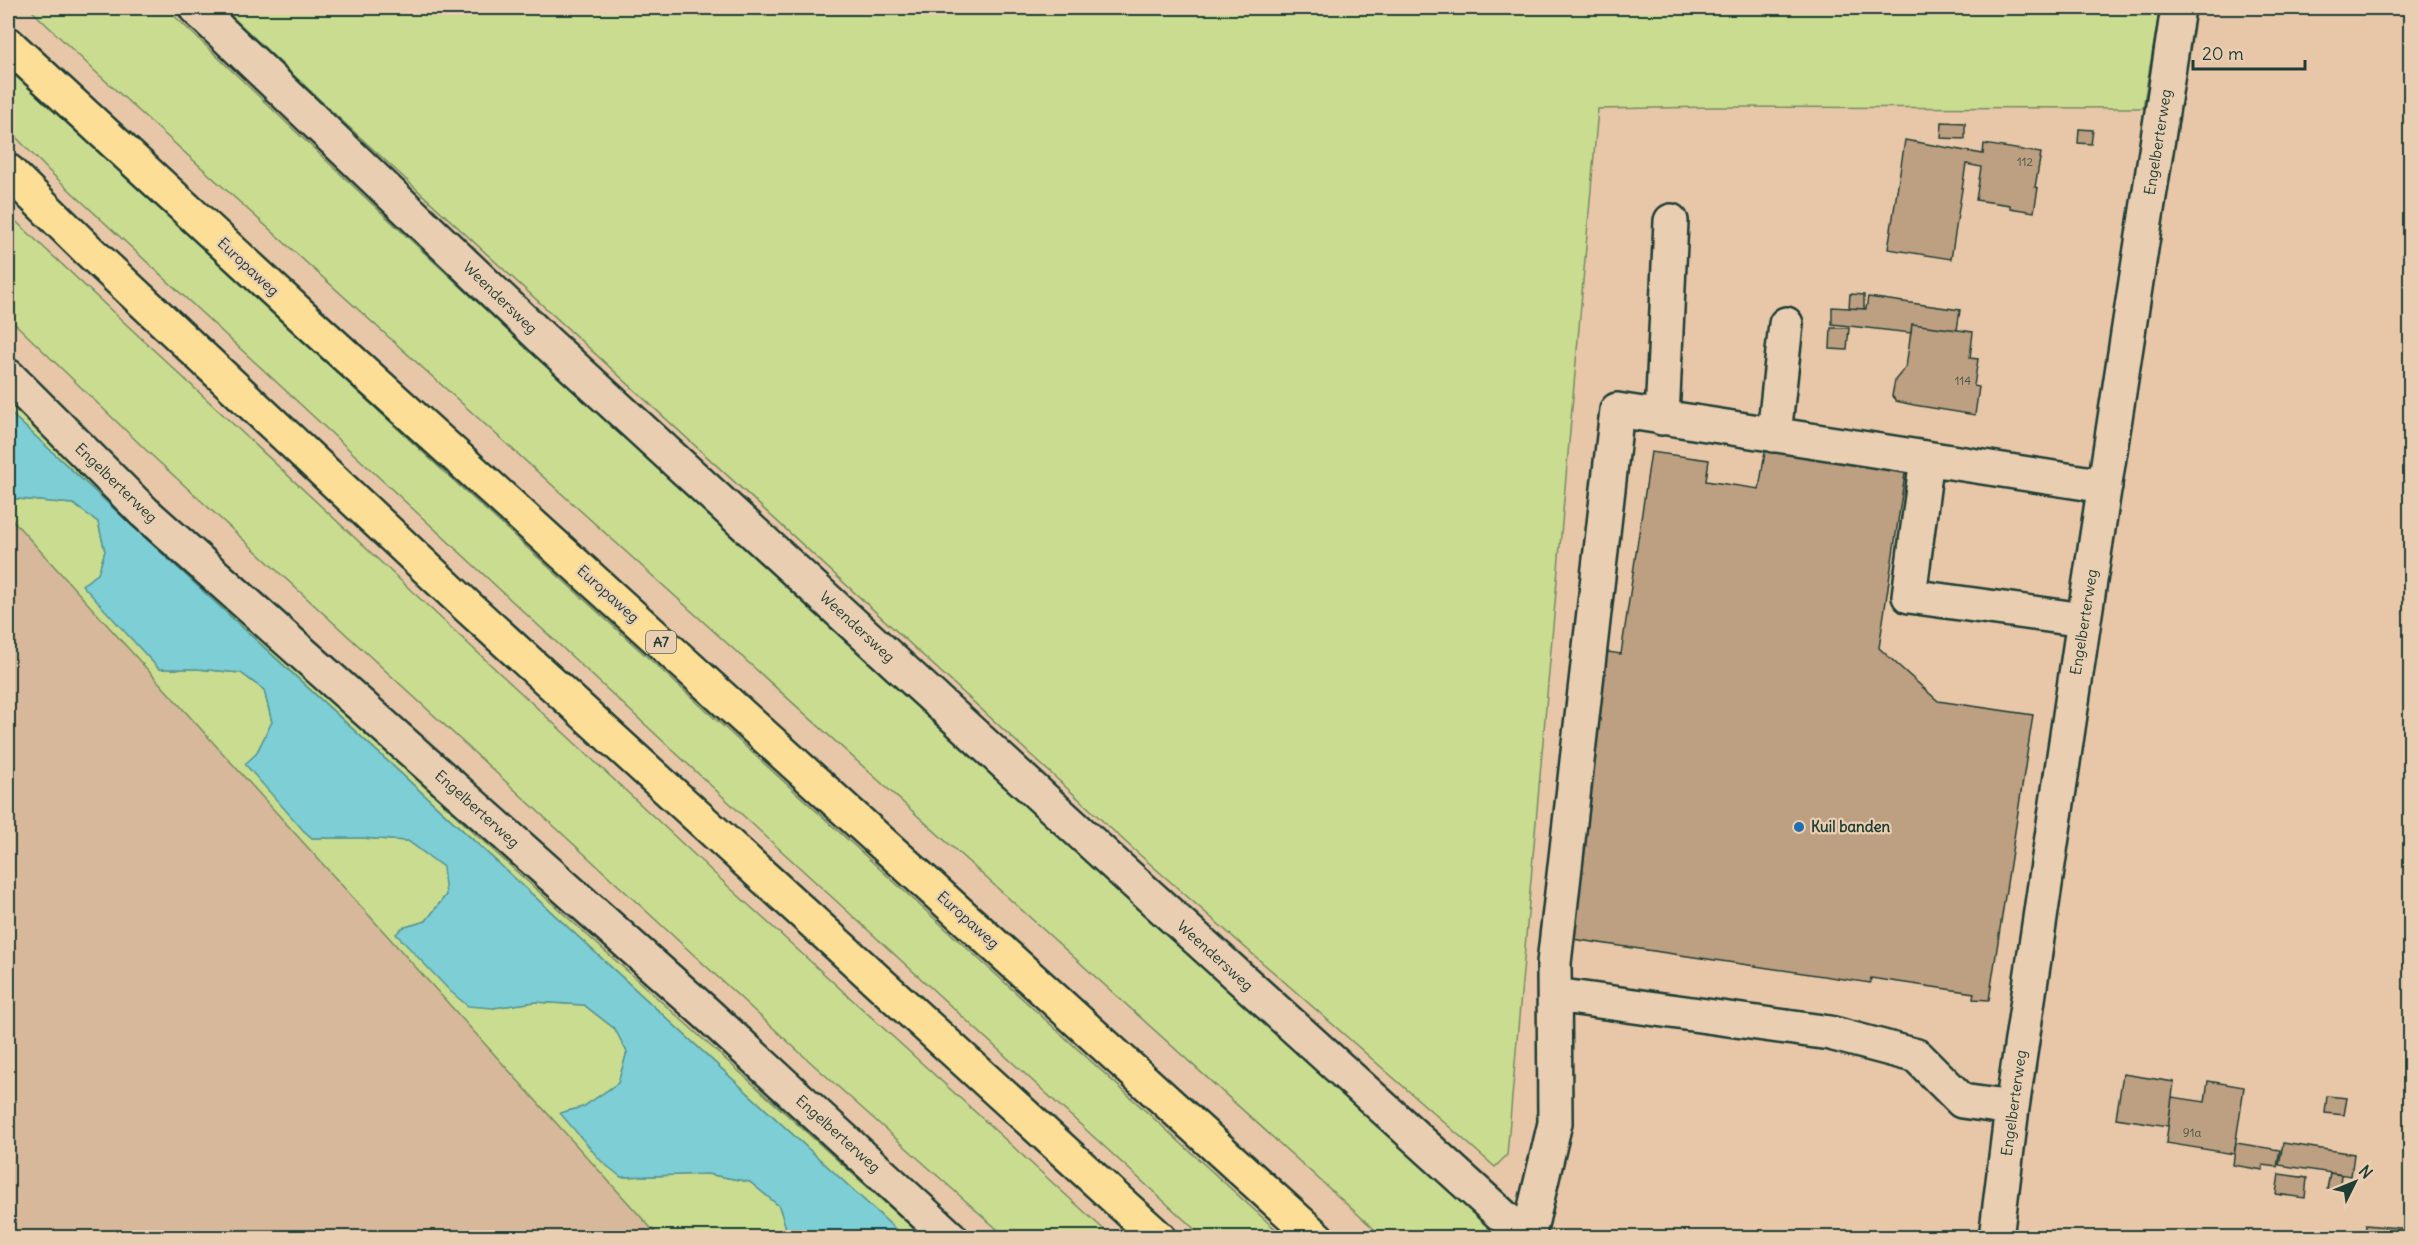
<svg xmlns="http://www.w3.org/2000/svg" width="2418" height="1245" viewBox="0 0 2418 1245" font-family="Delius,sans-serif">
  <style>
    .built { fill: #d7b89a }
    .green { fill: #c9dc90; stroke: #748c62; stroke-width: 1.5 }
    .water { fill: #7dced5; stroke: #579495; stroke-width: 1.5 }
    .building { fill: #bd9f81; stroke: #1f3d34; stroke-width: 1.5 }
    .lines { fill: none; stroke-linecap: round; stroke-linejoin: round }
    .minor-casing { stroke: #1f3d34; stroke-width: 38 }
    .highway-casing { stroke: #1f3d34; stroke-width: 38 }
    .minor { stroke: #eaceb1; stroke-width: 33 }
    .highway { stroke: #fcde96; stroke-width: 33 }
    .poi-dot { fill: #1f6fb2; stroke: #eaceb1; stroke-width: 2 }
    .labels { text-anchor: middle; stroke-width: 4.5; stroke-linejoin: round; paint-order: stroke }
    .number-label { font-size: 12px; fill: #465647 }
    .shield { fill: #eaceb1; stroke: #5c685a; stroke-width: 1.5 }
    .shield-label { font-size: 14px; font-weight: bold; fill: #1f3d34 }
    .street-label { font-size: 15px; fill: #1f3d34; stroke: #eaceb1 }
    .poi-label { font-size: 15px; font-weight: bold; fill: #1f3d34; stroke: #eaceb1; text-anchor: start }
  </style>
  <rect width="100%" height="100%" fill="#e8c7a8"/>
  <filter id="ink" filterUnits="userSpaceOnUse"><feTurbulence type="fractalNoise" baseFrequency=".0167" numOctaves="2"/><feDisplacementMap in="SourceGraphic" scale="12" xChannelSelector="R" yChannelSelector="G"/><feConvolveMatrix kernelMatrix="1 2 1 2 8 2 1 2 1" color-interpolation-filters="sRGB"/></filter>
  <g filter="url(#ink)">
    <!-- built -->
    <path class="built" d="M8 515 659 1237H8Z"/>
    <!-- green -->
    <path class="green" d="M29 8H166C259 96 351 185 445 272 796 599 1153 919 1511 1237H1383L98 74Z
      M223 8H2160L2143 108 1714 107 1598 109 1507 1155 1495 1167 1132 848 337 116Z
      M8 66 442 470 1284 1237H1203L762 833 49 171 8 129Z
      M8 214 730 888 1112 1237H1006L797 1050 146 450 8 317Z
      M8 397 261 629 475 834 923 1237H904L8 411Z
      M8 498 73 504 98 522 105 551 98 574 83 585 159 669H197L241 673 264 690 272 722 256 754 303 830 312 838H361L408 841 444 867 446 895 426 921 402 928 493 1008 535 1002 584 1005 615 1029 627 1052 618 1083 583 1107 561 1113 621 1177 707 1174 750 1182 779 1206 787 1231 784 1237H659L8 515Z"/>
    <!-- water -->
    <path class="water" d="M8 411 129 523 904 1237H784L787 1231 779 1206 750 1182 707 1174 621 1177 601 1161 560 1113 583 1107 618 1083 627 1052 615 1029 584 1005 535 1002 493 1008 468 1006 451 992 396 934 402 928 426 921 446 895 443 867 408 841 361 838H312L303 830 245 764 256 754 272 722 264 690 241 673 197 669H159L82 585 98 574 105 551 98 522 73 504 8 498Z"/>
    <!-- building -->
    <path class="building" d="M1942 122 1965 123V139L1941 138Z
      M2079 129 2093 130 2091 144 2078 143Z
      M1905 140 1983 154 1984 144 2041 153 2035 187 2038 188 2034 212 2010 208V205L1976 200 1981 167 1966 164 1951 259 1888 249Z
      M1850 294 1864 295V309L1849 308Z
      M1868 297 1960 310 1957 330 1912 324 1911 333 1832 324V307L1866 309Z
      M1912 324 1973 332 1970 358 1978 359 1974 386 1979 387 1975 415 1914 405 1896 401 1892 396 1895 380 1906 367Z
      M1831 328H1849L1847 350 1830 349Z
      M1766 446 1906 467 1879 648 1938 701 2033 715 1989 1000 1973 999 1974 993 1871 978 1870 983 1566 938 1607 654 1608 652 1621 654 1651 452 1709 460 1706 481 1759 489Z
      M2123 1074 2174 1082 2168 1126 2116 1118Z
      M2208 1081 2244 1087 2234 1154 2166 1143 2172 1097 2205 1102Z
      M2327 1096 2347 1098 2344 1115 2325 1113Z
      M2236 1143 2280 1150 2277 1167 2263 1165V1170L2233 1165Z
      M2283 1143 2354 1154 2351 1176 2279 1165Z
      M2330 1173 2341 1175 2339 1191 2327 1189Z
      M2279 1174 2307 1178 2305 1198 2276 1194Z
      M2366 1225 2410 1229V1238H2365Z"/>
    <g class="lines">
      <!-- minor casing -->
      <g class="minor-casing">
        <path id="minor" d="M196 8 542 338 1120 869 1527 1238
          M8 376 144 512 705 1012 951 1238
          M1662 418 1671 221
          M1774 435 1786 324
          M1927 458 1909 596 2084 620
          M1555 995 1830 1033 1917 1056 1962 1101 2012 1108
          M1528 1238 1555 1123 1554 963 1617 410 2105 486
          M1996 1238 2012 1108 2084 620 2178 8"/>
      </g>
      <!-- highway casing -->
      <g class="highway-casing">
        <path id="highway" d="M8 44 314 327 1317 1238
          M8 171 89 251 467 606 1159 1238"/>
      </g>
      <!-- minor -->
      <use href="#minor" class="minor"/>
      <!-- highway -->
      <use href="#highway" class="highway"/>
    </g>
  </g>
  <!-- markers -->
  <circle class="poi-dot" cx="1799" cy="827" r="6"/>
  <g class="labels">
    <!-- number labels -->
    <g class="number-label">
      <text x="2025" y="166">112</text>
      <text x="1963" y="385">114</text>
      <text x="2192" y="1137">91a</text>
    </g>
    <!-- shield labels -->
    <rect class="shield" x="646" y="631" width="30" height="22" rx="4.5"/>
    <g class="shield-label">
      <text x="661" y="647">A7</text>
    </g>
    <!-- street labels -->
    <g class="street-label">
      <text transform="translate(2158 142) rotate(-81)" y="5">Engelberterweg</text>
      <text transform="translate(248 267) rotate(43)" y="5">Europaweg</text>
      <text transform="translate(500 298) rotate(44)" y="5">Weendersweg</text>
      <text transform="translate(116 483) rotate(44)" y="5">Engelberterweg</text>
      <text transform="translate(608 594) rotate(42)" y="5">Europaweg</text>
      <text transform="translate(2084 622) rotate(-81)" y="5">Engelberterweg</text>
      <text transform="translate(857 627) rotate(43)" y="5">Weendersweg</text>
      <text transform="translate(477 809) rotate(42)" y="5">Engelberterweg</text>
      <text transform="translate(968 920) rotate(42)" y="5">Europaweg</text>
      <text transform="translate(1215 956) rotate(42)" y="5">Weendersweg</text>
      <text transform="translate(2014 1103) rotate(-82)" y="5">Engelberterweg</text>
      <text transform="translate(838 1134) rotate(42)" y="5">Engelberterweg</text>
    </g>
    <!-- poi labels -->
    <g class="poi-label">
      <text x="1811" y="832">Kuil banden</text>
    </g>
  </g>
  <!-- margin -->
  <rect width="2418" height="1245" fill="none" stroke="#eaceb1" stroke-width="30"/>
  <rect x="15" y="15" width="2388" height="1215" fill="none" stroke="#1f3d34" stroke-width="2" filter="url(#ink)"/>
  <!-- north arrow -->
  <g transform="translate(2355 1182) rotate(47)" stroke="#eaceb1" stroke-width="4.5" paint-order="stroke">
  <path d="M0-4.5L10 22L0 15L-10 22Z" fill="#1f3d34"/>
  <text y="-9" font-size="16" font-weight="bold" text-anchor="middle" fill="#1f3d34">N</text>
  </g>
  <!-- scale -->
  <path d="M2193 60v9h112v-9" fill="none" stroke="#1f3d34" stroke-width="3"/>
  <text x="2202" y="60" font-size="18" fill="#1f3d34" stroke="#eaceb1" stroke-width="4.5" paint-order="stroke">20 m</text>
</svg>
